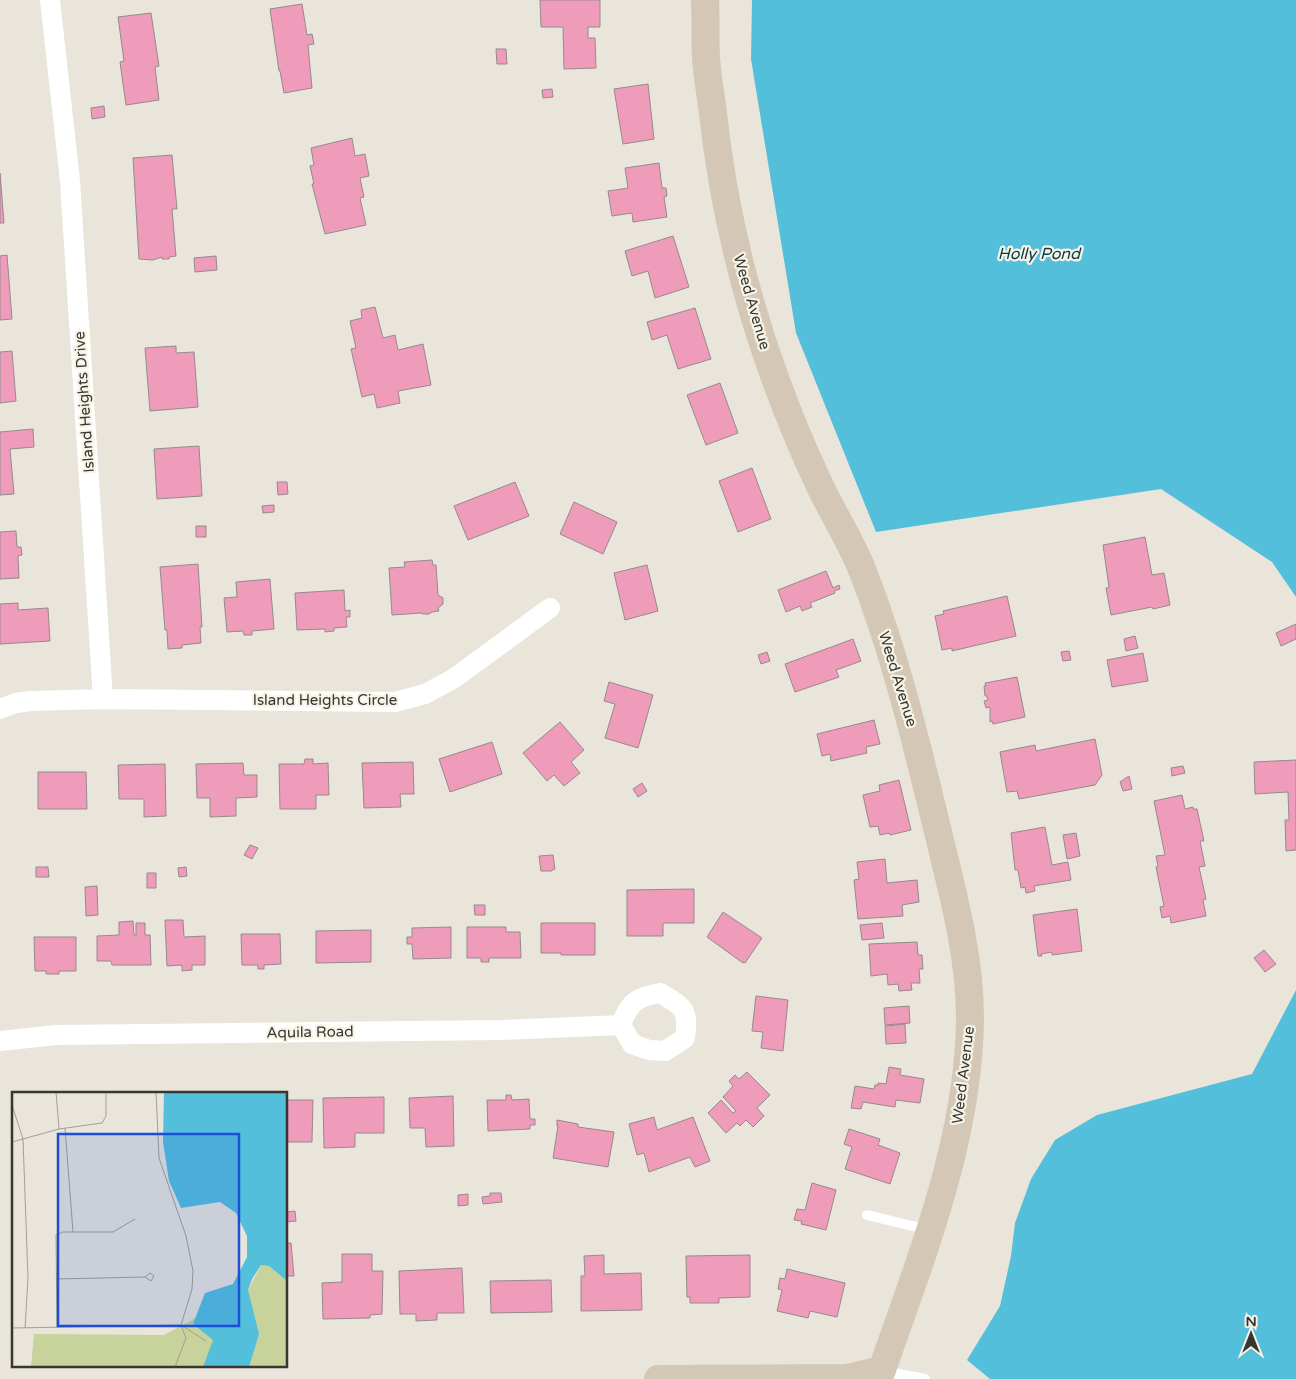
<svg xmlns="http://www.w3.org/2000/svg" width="1296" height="1379" viewBox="0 0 1296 1379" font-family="'Varela Round',sans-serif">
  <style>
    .water { fill: #54bfdb }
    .building { fill: #ef9cbb; stroke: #96898d }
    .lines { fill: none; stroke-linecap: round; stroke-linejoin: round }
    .lane { stroke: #fff; stroke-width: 10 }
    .street { stroke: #fff; stroke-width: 20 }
    .secondary { stroke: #d4c7b5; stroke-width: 28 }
    .labels { text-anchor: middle; stroke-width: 4.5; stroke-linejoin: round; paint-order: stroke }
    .street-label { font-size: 15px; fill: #373631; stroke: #f7f3e7 }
    .water-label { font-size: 16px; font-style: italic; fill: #073a46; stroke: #f7f3e7 }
    .inset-road { fill: none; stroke: #a29f96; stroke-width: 1 }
    .view { fill: #1d4ed8; fill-opacity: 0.15; stroke: #1d4ed8; stroke-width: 2.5 }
    .inset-edge { fill: none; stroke: #373631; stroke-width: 2.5 }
  </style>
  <rect width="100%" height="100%" fill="#eae5da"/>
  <!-- water -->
  <path class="water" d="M752 0H1296V597L1272 562 1161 489 876 532 796 333 751 59Z
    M1296 990V1379H990L967 1360 1000 1306 1011 1256 1015 1223 1031 1179 1055 1140 1097 1115 1252 1074Z"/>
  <!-- building -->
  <path class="building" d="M540 0H600V27H588V38H595L596 68 564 69 563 27H541Z
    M302 4 307 35 312 34 314 44 308 45 312 88 284 93 280 71H279L270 9Z
    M151 13 159 66 155 67 159 100 126 105 120 62 124 61 118 17Z
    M496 49H506L507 64H497Z
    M648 84 654 139 623 144 614 89Z
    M552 89 553 97 543 98 542 90Z
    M104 106 105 117 92 119 91 108Z
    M352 138 355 156 365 154 369 176 360 178 364 197 360 198 366 225 325 234 312 184H314L310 166 314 165 311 148Z
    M172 155 177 209H172L176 256 169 257V259H162V257L153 260 139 259 133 158Z
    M659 163 662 188H666L667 196 664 197 667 217 633 222 632 213 612 216 608 191 628 188 625 168Z
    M0 173 4 223H0Z
    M673 236 689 287 655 298 648 271 632 276 625 251Z
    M7 255 12 319 0 320V256Z
    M216 256 217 270 195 272 194 258Z
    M375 307 383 338 395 335 398 350 423 344 431 385 398 391 400 403 377 408 374 394 362 397 351 349 356 348 350 321 362 318 361 310Z
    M695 308 711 359 678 369 667 335 652 340 647 322Z
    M176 346V353L194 352 198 407 150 411 145 348Z
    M12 351 16 401 0 403V352Z
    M720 383 738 433 706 445 687 395Z
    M33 429 34 447 10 449 14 494 0 495V432Z
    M199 446 202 496 157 499 154 449Z
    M752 468 771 519 738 532 719 481Z
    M277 482H287L288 494 278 495Z
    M515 482 529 516 468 540 454 506Z
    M574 502 617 522 603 554 560 534Z
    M274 505V512L263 513 262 506Z
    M196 526H206V537H196Z
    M16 531 17 547H21L22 555 18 556 19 578 0 579V532Z
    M1145 537 1152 575 1164 573 1170 605 1153 609 1152 607 1111 615 1106 588 1109 587 1103 545Z
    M432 560 433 565H436L438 595 443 598V604L438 608 439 611 432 612 429 614H423L421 613 392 615 389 568 405 567 404 562Z
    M198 564 202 627H200L201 643 182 645V648L168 649 167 630H165L160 567Z
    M647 565 658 611 625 620 614 573Z
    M826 571 833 588 839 585 840 589 834 591 835 593 810 603 812 607 802 611 800 606 786 612 778 590Z
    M270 579 274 629 252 631V635H244L243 631 227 632 224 598 237 597 236 582Z
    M344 590 345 611 350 610V617H346L347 627 334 628V631L325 632V629L297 630 295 593Z
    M1007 596 1016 636 952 651V648L942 650 935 616 944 614 943 611Z
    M18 603V610L48 608 50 641 0 644V604Z
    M1296 624V639L1281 646 1276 633Z
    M1135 636 1138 648 1126 651 1124 639Z
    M853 639 861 661 836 670 839 677 795 692 785 664Z
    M1069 651 1071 660 1063 661 1061 652Z
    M767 652 770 661 761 664 758 655Z
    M1143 653 1148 681 1112 687 1107 660Z
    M1017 677 1025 717 993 724 992 721 990 722V707L986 708 984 701 988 700 987 696H985L984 686H986L985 683Z
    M609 682 653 695 638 748 605 738 615 704 604 701Z
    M874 720 880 744 866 747 867 753 831 761 830 754 822 756 817 734Z
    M560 722 584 750 571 762 580 773 564 786 554 775 547 781 523 753Z
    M1095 739 1102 775 1095 785 1019 799 1017 791 1007 792 1000 752 1035 745 1036 751Z
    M492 742 502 774 450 792 439 759Z
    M305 759H313V764L328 763 329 795H316V809H280L279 764H304Z
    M1296 760V850L1286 851 1285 820H1289L1288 792 1255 794 1254 762Z
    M413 762 414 794H400L401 807 364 808 362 763Z
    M243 763 244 775H257V797L236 798V816L210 817V798H197L196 764Z
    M165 764 166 816 144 817V799H119L118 765Z
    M1183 766 1185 773 1172 776 1171 768Z
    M38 772H86L87 809H38Z
    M1129 776 1132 789 1123 791 1120 782Z
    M899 780 911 830 890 835 889 833 880 835 878 826 870 827 863 795 880 791 879 785Z
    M642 783 647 791 638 797 633 789Z
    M1182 795 1185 809 1193 807V809H1197L1204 841H1200L1205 866 1199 867 1206 899 1203 900 1206 916 1171 923 1170 916 1162 918 1160 907 1164 906 1156 867 1158 866 1156 856 1165 855 1154 801Z
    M1045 827 1052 865 1068 862 1071 880 1034 886 1035 891 1026 893 1025 887 1021 888 1018 870H1015L1011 833Z
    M1076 833 1080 856 1067 859 1063 835Z
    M250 845 258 848 252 859 244 855Z
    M553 855 555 869 552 870V871H541L539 856Z
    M885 859 887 883 917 880 919 902 902 905 903 916 858 919 854 880 859 879 857 862Z
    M36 867H48L49 877H36Z
    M186 867 187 876 179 877 178 868Z
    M147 873H156V888H147Z
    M97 886 98 915 86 916 85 887Z
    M694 889V923H663V936H627V890Z
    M474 905H485V915H475Z
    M1077 909 1082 951 1052 955V952L1041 954 1042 956H1038L1033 915Z
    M723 912 762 938 745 963 744 962 743 963 707 937Z
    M165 920H183L184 937 205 936V965H192V970L182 971V965L167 966Z
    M133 921 134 935H136V923H145V935H150L151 965H112L111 961H97V936L119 935V922Z
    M541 923H595V955H561V953H541Z
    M882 923 884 938 862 940 860 925Z
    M451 927V958L413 959 412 944H407V937H412V928Z
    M467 927H506V932H520L521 958H489V962H481V958H467Z
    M371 930V962L316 963V931Z
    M241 934H280L281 964 264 965V969H258V965H242Z
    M34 937H76V971H59V974H46V971H35Z
    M917 942 918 955H922L923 969H919L920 983H911L912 990 899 991 898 984 888 985 887 974 871 976 869 944Z
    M1264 950 1276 964 1265 972 1254 958Z
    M756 996 788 1000 783 1051 761 1048 763 1032 752 1031Z
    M909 1006 910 1023 885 1025 884 1008Z
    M905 1024 906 1043 886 1044 885 1026Z
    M889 1067 901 1069 900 1075 924 1079 920 1103 896 1100 895 1107 863 1102 861 1109 851 1108 855 1086 874 1089 875 1085H878V1083L886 1084Z
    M747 1072 770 1095 757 1108 764 1116 753 1127 746 1120 740 1126 737 1123 726 1133 708 1113 721 1100 733 1113 736 1111 723 1097 733 1086 729 1081 735 1075 739 1079Z
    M506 1095H511L512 1100 529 1099 530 1119H535V1125H530V1129L488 1131 487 1100H506Z
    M453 1096 454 1146 426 1147 425 1128H410L409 1098Z
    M384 1097V1133H355V1147L324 1148 323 1098Z
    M286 1100H313L312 1142H286Z
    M654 1117 657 1130 693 1117 710 1161 695 1167 690 1157 649 1172 644 1153 637 1155 629 1124Z
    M557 1120 578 1124V1127L614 1132 608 1167 553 1158 558 1126H557Z
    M849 1129 880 1139 878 1145 900 1153 890 1184 845 1169 852 1147 844 1144Z
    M812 1183 836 1190 826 1230 801 1224 802 1221 794 1220 797 1209 805 1210Z
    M490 1193H501L502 1202 483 1204 482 1197 490 1196Z
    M468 1194V1205L458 1206V1195Z
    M295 1211 296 1221 286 1222V1212Z
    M286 1243H291L294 1276H286Z
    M342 1254H372V1271H383L382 1314 370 1315V1318L323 1319 322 1283 342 1282Z
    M604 1255V1274L641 1273 642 1310 581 1311V1276H585L584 1256Z
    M750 1255V1297L719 1298V1303H690V1297H687L686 1256Z
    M462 1268 464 1313H437V1320L416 1321V1314H400L399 1271Z
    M787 1269 845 1283 837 1317 810 1311 808 1318 777 1311 782 1290 778 1289 780 1278 785 1279Z
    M551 1280 552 1312 491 1313 490 1281Z"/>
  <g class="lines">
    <!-- lane -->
    <path class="lane" d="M867 1215 929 1230
      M883 1371 925 1379"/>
    <!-- street -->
    <path class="street" d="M50 0 70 181 103 699
      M0 709 16 703 30 701 103 699 395 702 425 694 453 679 550 608
      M660 993C684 1007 689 1009 685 1038L665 1051 649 1050 632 1044 621 1025C629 1002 637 997 660 993Z
      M0 1041 56 1035 503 1030 621 1025"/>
    <!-- secondary -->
    <path class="secondary" d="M658 1379 848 1378 882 1370C921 1257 969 1140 970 1018 970 954 952 890 937 828 916 741 894 650 861 567 849 538 832 512 819 484 803 450 788 414 775 378 744 293 723 204 713 114 711 95 707 76 706 57 705 38 706 19 705 0"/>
  </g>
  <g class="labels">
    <!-- street labels -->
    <g class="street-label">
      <text transform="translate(752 302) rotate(74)" y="5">Weed Avenue</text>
      <text transform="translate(84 402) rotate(-94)" y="5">Island Heights Drive</text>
      <text transform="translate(898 679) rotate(73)" y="5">Weed Avenue</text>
      <text x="325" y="705">Island Heights Circle</text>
      <text transform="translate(310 1032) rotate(-1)" y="5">Aquila Road</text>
      <text transform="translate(963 1075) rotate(-83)" y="5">Weed Avenue</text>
    </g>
    <!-- water labels -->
    <g class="water-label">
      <text x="1039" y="259">Holly Pond</text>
    </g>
  </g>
  <!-- overview -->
  <g transform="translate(12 1092)">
    <rect width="275" height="275" fill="#eae5da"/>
    <path d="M249 173 257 174 275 189V275H19L22 242 152 243 236 198Z" fill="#c8d39c"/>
    <path d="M152 0H275V189L257 174 249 173 240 187 236 198 247 242 237 275H191L201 248 181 232 193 201 221 192 235 165V144L224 121 208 110 169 116 157 89 151 50Z" fill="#54bfdb"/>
    <path class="inset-road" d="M44 0 47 37M144 0 147 66 174 144 181 179 180 197 169 233M0 13 11 47 16 186 13 236M53 36 61 140M0 50 47 37 90 31 94 24V0M44 187 133 185 138 181 142 184 139 189 133 185M0 236 169 233 194 249M45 236 44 143 51 140H101L123 127M163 275 174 246 169 233"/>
    <path class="view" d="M46 42H227V234H46Z"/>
    <rect width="275" height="275" class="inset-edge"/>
  </g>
  <!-- north arrow -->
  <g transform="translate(1251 1334)" stroke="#f7f3e7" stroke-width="4" paint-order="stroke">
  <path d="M0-4L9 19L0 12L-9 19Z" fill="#373631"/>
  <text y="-8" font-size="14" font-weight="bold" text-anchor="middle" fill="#373631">N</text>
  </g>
</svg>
